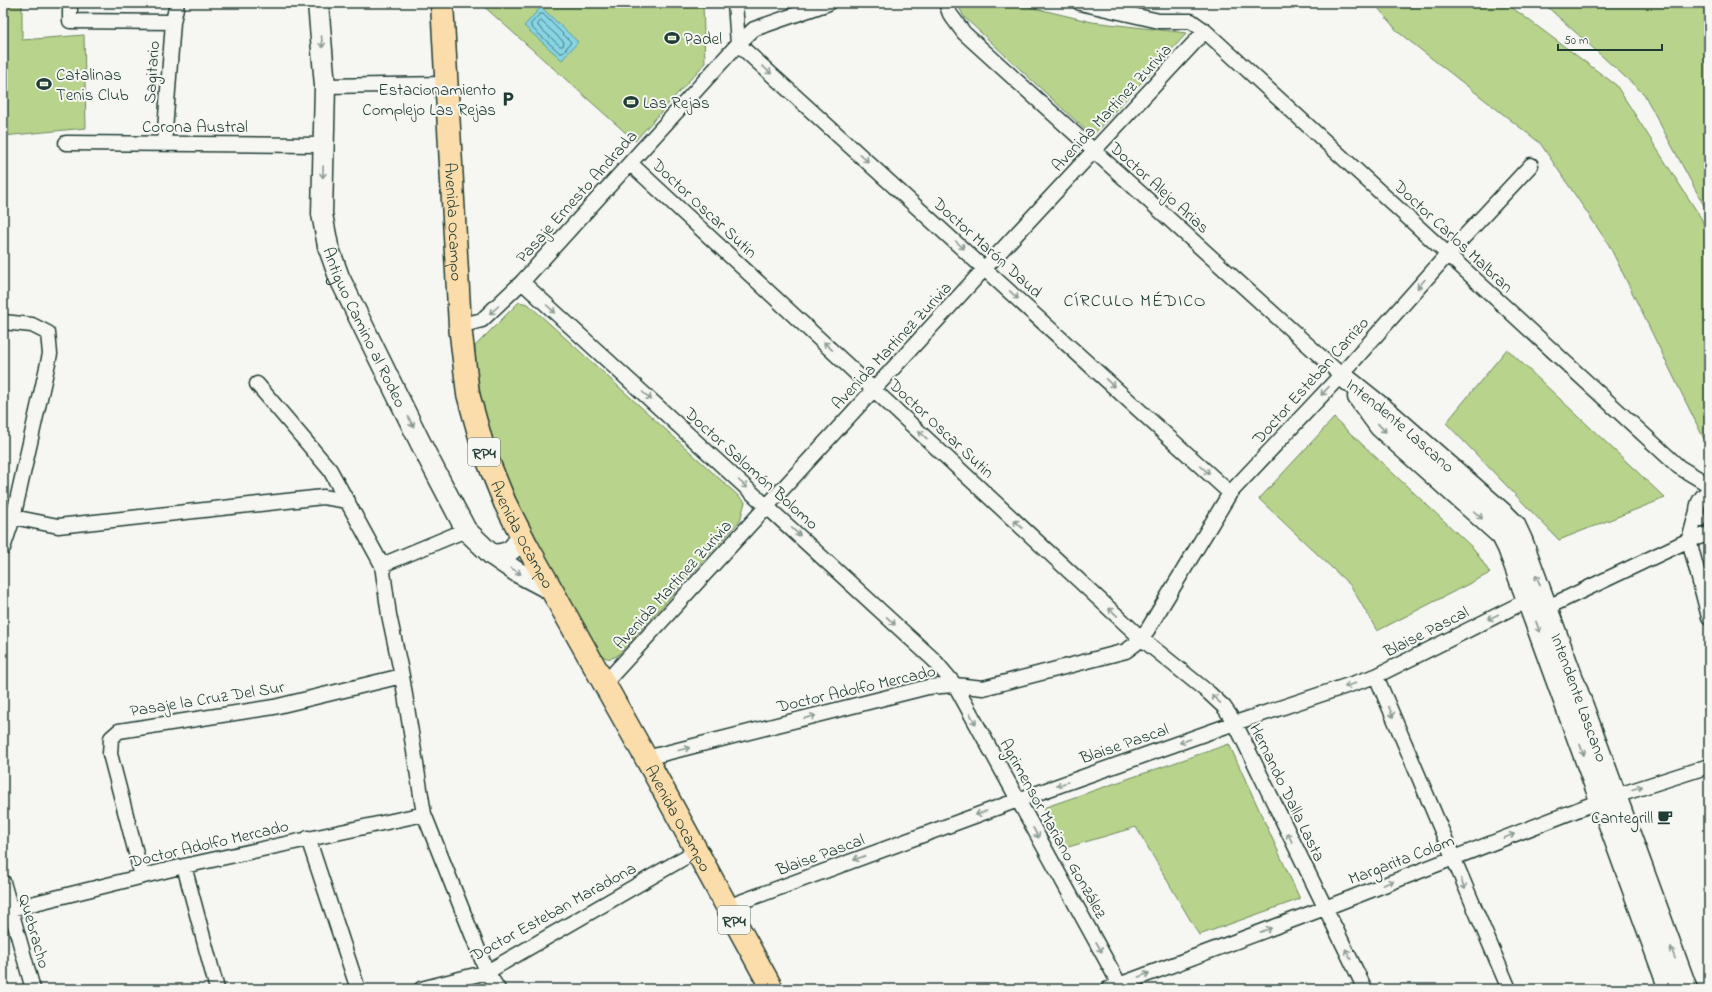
<svg xmlns="http://www.w3.org/2000/svg" width="1712" height="992" viewBox="0 0 1712 992" font-family="'Indie Flower',sans-serif">
  <style>
    .green { fill: #b8d38b; stroke: #6c8860 }
    .water { fill: #86d4e4; stroke: #5d989e }
    .lines { fill: none; stroke-linecap: round; stroke-linejoin: round }
    .shore { stroke: #48797a; stroke-width: 1 }
    .street-casing { stroke: #1f3d34; stroke-width: 17 }
    .secondary-casing { stroke: #1f3d34; stroke-width: 23 }
    .primary-casing { stroke: #1f3d34; stroke-width: 25 }
    .street { stroke: #f6f6f2; stroke-width: 14 }
    .secondary { stroke: #f6f6f2; stroke-width: 20 }
    .primary { stroke: #fbddab; stroke-width: 22 }
    .oneway { stroke: #8a9a93 }
    .labels { text-anchor: middle; stroke-width: 4; stroke-linejoin: round; paint-order: stroke }
    .shield { fill: #f6f6f2; stroke: #60746d; stroke-width: 1 }
    .shield-label { font-size: 16px; font-weight: bold; fill: #1f3d34 }
    .poi-label { font-size: 17px; fill: #1f3d34; stroke: #f6f6f2; text-anchor: start }
    .street-label { font-size: 17px; fill: #1f3d34; stroke: #f6f6f2 }
    .neighbourhood-label { font-size: 18px; letter-spacing: 1px; fill: #1f3d34; stroke: #f6f6f2 }
  </style>
  <rect width="100%" height="100%" fill="#f6f6f2"/>
  <filter id="ink" filterUnits="userSpaceOnUse"><feTurbulence type="fractalNoise" baseFrequency=".025" numOctaves="2"/><feDisplacementMap in="SourceGraphic" scale="8" xChannelSelector="R" yChannelSelector="G"/><feConvolveMatrix kernelMatrix="1 2 1 2 8 2 1 2 1" color-interpolation-filters="sRGB"/></filter>
  <g filter="url(#ink)">
    <!-- green -->
    <path class="green" d="M3 3H22V40L84 35 86 128 3 136Z
      M480 3H703L705 63 635 141Z
      M957 3H1013L1092 22 1187 33 1092 136 964 17Z
      M1374 3H1506L1616 85 1701 218 1709 235V439H1704L1609 245 1540 143 1398 32Z
      M1543 3H1709V215L1644 94Z
      M519 302 528 304 745 502 740 521 617 656C609 660 605 659 598 652 546 558 478 456 475 346Z
      M1507 349 1665 498 1559 540 1446 423Z
      M1334 418 1474 549 1490 573 1377 631 1351 586 1259 499Z
      M1709 500V520C1702 514 1703 506 1709 500Z
      M1229 744 1300 899 1199 935 1136 827 1065 848 1043 808Z"/>
    <!-- water -->
    <path class="water" d="M541 7 578 42 562 60 524 26Z"/>
    <g class="lines">
      <!-- shore -->
      <path class="shore" d="M540 14H543L571 42 563 53H560L531 27V24Z
        M541 21 564 42 563 46H560L538 26V24Z"/>
      <!-- street casing -->
      <g class="street-casing">
        <path id="street" d="M70 3V21L173 22
          M735 3 738 44
          M946 3 950 14 964 33 1341 375
          M1080 3 1159 21H1191L1205 31 1679 467 1709 485
          M738 44 1230 493
          M325 86 446 84
          M66 143 324 145
          M164 144 173 22 177 3
          M630 163 1142 639 1209 693 1224 707 1235 723 1365 989
          M522 282 934 660 955 685 1122 989
          M3 322 32 325 48 333 50 354 13 518 3 548
          M460 326 482 320 522 282 738 44 754 29 829 3
          M257 384 330 470 382 565 389 615 402 676 424 814 487 972 498 989
          M1697 511 1689 540 1709 617
          M3 515 58 526 323 497 348 501
          M1699 520C1694 508 1699 497 1709 491
          M382 565 466 530
          M1376 676 1509 989
          M604 684 985 268 1205 31
          M646 758 928 687 955 685 983 688 1126 651 1142 639 1230 493 1341 375 1447 255 1531 165
          M308 838 358 989
          M184 866 217 989
          M142 876 110 754 111 738 119 731 274 707 402 676
          M3 882 33 989
          M727 907 1018 800 1235 723 1376 676 1528 600 1548 607 1689 540 1709 534
          M3 911 184 866 424 814
          M421 989 487 972 696 851
          M1108 989 1325 908 1600 801 1709 766"/>
      </g>
      <!-- secondary casing -->
      <g class="secondary-casing">
        <g id="secondary">
          <path id="s1" d="M318 3 325 86 322 214 328 246 339 277 424 450 466 530 492 555 517 572 553 591"/>
          <path id="s2" d="M1341 375 1391 415 1505 515 1515 525 1522 540 1687 989"/>
          <path d="M1358 397 1380 427 1492 527 1502 536 1508 548 1669 989"/>
          <path d="M492 555C509 554 515 550 521 535"/>
        </g>
      </g>
      <!-- primary casing -->
      <g class="primary-casing">
        <g id="primary">
          <path id="s3" d="M442 3 460 326 468 394 484 451 505 503 527 546 646 758 772 989"/>
        </g>
      </g>
      <!-- street -->
      <use href="#street" class="street"/>
      <!-- secondary -->
      <use href="#secondary" class="secondary"/>
      <!-- primary -->
      <use href="#primary" class="primary"/>
    </g>
    <!-- one-way arrows -->
    <defs><path id="oneway-shaft" d="M-6 0H5M1.5-3L5.5 0L1.5 3" fill="none" stroke-width="1.6" stroke-linecap="round" stroke-linejoin="round"/></defs>
    <g class="oneway">
      <use href="#oneway-shaft" transform="translate(322 42) rotate(85)"/>
      <use href="#oneway-shaft" transform="translate(767 70) rotate(42)"/>
      <use href="#oneway-shaft" transform="translate(864 158) rotate(42)"/>
      <use href="#oneway-shaft" transform="translate(323 172) rotate(92)"/>
      <use href="#oneway-shaft" transform="translate(960 245) rotate(42)"/>
      <use href="#oneway-shaft" transform="translate(1421 284) rotate(131)"/>
      <use href="#oneway-shaft" transform="translate(1014 295) rotate(43)"/>
      <use href="#oneway-shaft" transform="translate(551 309) rotate(42)"/>
      <use href="#oneway-shaft" transform="translate(494 310) rotate(138)"/>
      <use href="#oneway-shaft" transform="translate(828 346) rotate(-137)"/>
      <use href="#oneway-shaft" transform="translate(1110 383) rotate(43)"/>
      <use href="#oneway-shaft" transform="translate(1325 391) rotate(133)"/>
      <use href="#oneway-shaft" transform="translate(647 396) rotate(42)"/>
      <use href="#oneway-shaft" transform="translate(411 422) rotate(64)"/>
      <use href="#oneway-shaft" transform="translate(1382 428) rotate(47)"/>
      <use href="#oneway-shaft" transform="translate(923 435) rotate(-137)"/>
      <use href="#oneway-shaft" transform="translate(1205 470) rotate(42)"/>
      <use href="#oneway-shaft" transform="translate(743 484) rotate(42)"/>
      <use href="#oneway-shaft" transform="translate(1478 515) rotate(42)"/>
      <use href="#oneway-shaft" transform="translate(1018 524) rotate(-137)"/>
      <use href="#oneway-shaft" transform="translate(796 532) rotate(43)"/>
      <use href="#oneway-shaft" transform="translate(516 571) rotate(32)"/>
      <use href="#oneway-shaft" transform="translate(1538 580) rotate(-111)"/>
      <use href="#oneway-shaft" transform="translate(1113 612) rotate(-137)"/>
      <use href="#oneway-shaft" transform="translate(1493 617) rotate(153)"/>
      <use href="#oneway-shaft" transform="translate(891 621) rotate(43)"/>
      <use href="#oneway-shaft" transform="translate(1538 627) rotate(70)"/>
      <use href="#oneway-shaft" transform="translate(1350 685) rotate(162)"/>
      <use href="#oneway-shaft" transform="translate(1216 699) rotate(-137)"/>
      <use href="#oneway-shaft" transform="translate(1391 712) rotate(67)"/>
      <use href="#oneway-shaft" transform="translate(810 717) rotate(-14)"/>
      <use href="#oneway-shaft" transform="translate(973 719) rotate(61)"/>
      <use href="#oneway-shaft" transform="translate(1185 741) rotate(161)"/>
      <use href="#oneway-shaft" transform="translate(684 749) rotate(-14)"/>
      <use href="#oneway-shaft" transform="translate(1582 750) rotate(70)"/>
      <use href="#oneway-shaft" transform="translate(1062 784) rotate(161)"/>
      <use href="#oneway-shaft" transform="translate(1637 788) rotate(-18)"/>
      <use href="#oneway-shaft" transform="translate(981 813) rotate(160)"/>
      <use href="#oneway-shaft" transform="translate(1036 833) rotate(61)"/>
      <use href="#oneway-shaft" transform="translate(1509 836) rotate(-21)"/>
      <use href="#oneway-shaft" transform="translate(1290 838) rotate(-116)"/>
      <use href="#oneway-shaft" transform="translate(859 858) rotate(160)"/>
      <use href="#oneway-shaft" transform="translate(1388 883) rotate(-21)"/>
      <use href="#oneway-shaft" transform="translate(1463 884) rotate(67)"/>
      <use href="#oneway-shaft" transform="translate(1266 930) rotate(-20)"/>
      <use href="#oneway-shaft" transform="translate(1099 947) rotate(61)"/>
      <use href="#oneway-shaft" transform="translate(1673 953) rotate(-110)"/>
      <use href="#oneway-shaft" transform="translate(1348 954) rotate(-117)"/>
      <use href="#oneway-shaft" transform="translate(1144 975) rotate(-20)"/>
    </g>
  </g>
  <!-- icons -->
  <defs>
    <g id="stadium-bare" transform="scale(1.2)"><path d="M0-5a6.5 5 0 1 0 0 10a6.5 5 0 1 0 0-10ZM-3.5-1.8h7v3.6h-7Z" fill="#1f3d34" stroke="#f6f6f2" stroke-width="2.5" paint-order="stroke"/></g>
    <g id="parking-bare" transform="scale(1.2)"><path d="M-3.5-5.5H1a3.5 3.5 0 0 1 0 7H-1V5.5H-3.5ZM-1-3.4V-.6H.8a1.4 1.4 0 0 0 0-2.8Z" fill="#1f3d34" stroke="#f6f6f2" stroke-width="2.5" paint-order="stroke"/></g>
    <g id="cafe-bare" transform="scale(1.2)"><path d="M-5.5-4.5H6V0H3Q3 3.5 0 3.5H-2.5Q-5.5 3.5-5.5 0ZM3-3.2v2h1.7v-2ZM-6 4.5H4V6H-6Z" fill="#1f3d34" stroke="#f6f6f2" stroke-width="2.5" paint-order="stroke"/></g>
  </defs>
  <g fill-rule="evenodd">
    <use href="#stadium-bare" x="672" y="38"/>
    <use href="#stadium-bare" x="44" y="84"/>
    <use href="#parking-bare" x="508" y="99"/>
    <use href="#stadium-bare" x="631" y="102"/>
    <use href="#cafe-bare" x="1665" y="817"/>
  </g>
  <g class="labels">
    <!-- shield labels -->
    <g class="shield">
      <rect x="468" y="438" width="32" height="28" rx="3"/>
      <rect x="718" y="906" width="32" height="28" rx="3"/>
    </g>
    <g class="shield-label">
      <text x="484" y="458">RP4</text>
      <text x="734" y="926">RP4</text>
    </g>
    <!-- poi labels -->
    <g class="poi-label">
      <text x="684" y="44">Padel</text>
      <text x="56" y="80">Catalinas<tspan x="56" dy="20">Tenis Club</tspan></text>
      <text x="496" y="95" text-anchor="end">Estacionamiento<tspan x="496" dy="20">Complejo Las Rejas</tspan></text>
      <text x="643" y="108">Las Rejas</text>
      <text x="1653" y="823" text-anchor="end">Cantegrill</text>
    </g>
    <!-- street labels -->
    <g class="street-label">
      <text transform="translate(151 72) rotate(-86)" y="6">Sagitario</text>
      <text transform="translate(1111 107) rotate(-47)" y="6">Avenida Martinez Zurivia</text>
      <text x="195" y="132">Corona Austral</text>
      <text transform="translate(1160 187) rotate(42)" y="6">Doctor Alejo Arias</text>
      <text transform="translate(576 196) rotate(-48)" y="6">Pasaje Ernesto Andrada</text>
      <text transform="translate(705 208) rotate(43)" y="6">Doctor Oscar Sutin</text>
      <text dy="6" stroke="none"><textPath href="#s3" startOffset="219">Avenida Ocampo</textPath></text>
      <text transform="translate(1454 236) rotate(43)" y="6">Doctor Carlos Malbran</text>
      <text transform="translate(988 247) rotate(42)" y="6">Doctor Marón Daud</text>
      <text dy="6" stroke="none"><textPath href="#s1" startOffset="333">Antiguo Camino al Rodeo</textPath></text>
      <text transform="translate(891 345) rotate(-47)" y="6">Avenida Martinez Zurivia</text>
      <text transform="translate(1310 380) rotate(-48)" y="6">Doctor Esteban Carrizo</text>
      <text dy="6" stroke="none"><textPath href="#s2" startOffset="78">Intendente Lascano</textPath></text>
      <text transform="translate(942 428) rotate(43)" y="6">Doctor Oscar Sutin</text>
      <text transform="translate(752 468) rotate(42)" y="6">Doctor Salomón Bolomo</text>
      <text dy="6" stroke="none"><textPath href="#s3" startOffset="543">Avenida Ocampo</textPath></text>
      <text transform="translate(672 584) rotate(-48)" y="6">Avenida Martinez Zurivia</text>
      <text transform="translate(1426 631) rotate(-27)" y="6">Blaise Pascal</text>
      <text transform="translate(856 688) rotate(-13)" y="6">Doctor Adolfo Mercado</text>
      <text dy="6" stroke="none"><textPath href="#s2" startOffset="414">Intendente Lascano</textPath></text>
      <text transform="translate(207 698) rotate(-9)" y="6">Pasaje la Cruz Del Sur</text>
      <text transform="translate(1124 743) rotate(-19)" y="6">Blaise Pascal</text>
      <text transform="translate(1288 792) rotate(64)" y="6">Hernando Dalla Lasta</text>
      <text dy="6" stroke="none"><textPath href="#s3" startOffset="867">Avenida Ocampo</textPath></text>
      <text transform="translate(1054 828) rotate(61)" y="6">Agrimensor Mariano González</text>
      <text transform="translate(209 843) rotate(-13)" y="6">Doctor Adolfo Mercado</text>
      <text transform="translate(820 854) rotate(-20)" y="6">Blaise Pascal</text>
      <text transform="translate(1401 859) rotate(-21)" y="6">Margarita Colom</text>
      <text transform="translate(553 911) rotate(-29)" y="6">Doctor Esteban Maradona</text>
      <text transform="translate(35 931) rotate(74)" y="6">Quebracho</text>
    </g>
    <!-- neighbourhood labels -->
    <g class="neighbourhood-label">
      <text x="1135" y="306">CÍRCULO MÉDICO</text>
    </g>
  </g>
  <!-- margin -->
  <rect width="1712" height="992" fill="none" stroke="#f6f6f2" stroke-width="16"/>
  <rect x="8" y="8" width="1696" height="976" fill="none" stroke="#1f3d34" stroke-width="1.5" filter="url(#ink)"/>
  <!-- scale -->
  <path d="M1558 44v6h104v-6" fill="none" stroke="#1f3d34" stroke-width="2"/>
  <text x="1564" y="44" font-size="12" fill="#1f3d34" stroke="#f6f6f2" stroke-width="3" paint-order="stroke">50 m</text>
</svg>
